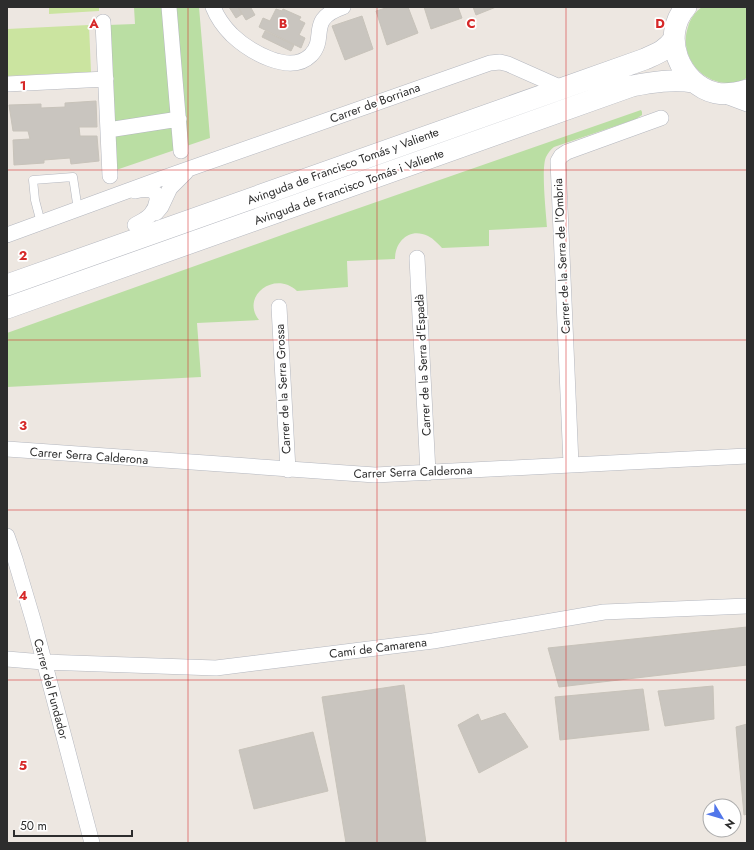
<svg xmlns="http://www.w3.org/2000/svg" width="754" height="850" viewBox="0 0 754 850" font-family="Jost,sans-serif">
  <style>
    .green { fill: #badea3 }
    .pitch { fill: #cbe4a0 }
    .building { fill: #c9c5bf; stroke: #c8c3ba }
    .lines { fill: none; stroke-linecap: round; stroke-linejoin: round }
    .lane-casing { stroke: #b4b7bf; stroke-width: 9 }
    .street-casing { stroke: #b4b7bf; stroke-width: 16 }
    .secondary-casing { stroke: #b4b7bf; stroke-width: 22 }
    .lane { stroke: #fff; stroke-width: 8 }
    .street { stroke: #fff; stroke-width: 15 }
    .secondary { stroke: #fff; stroke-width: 21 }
    .grid { fill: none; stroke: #d62828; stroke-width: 1; stroke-opacity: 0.55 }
    .labels { text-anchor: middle; stroke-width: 3.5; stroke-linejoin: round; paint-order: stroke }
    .street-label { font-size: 12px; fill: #2d2d2d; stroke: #fff }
    .grid-label { font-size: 13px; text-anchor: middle; font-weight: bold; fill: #d62828; stroke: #fff; stroke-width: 3.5; stroke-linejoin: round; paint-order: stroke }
  </style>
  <rect width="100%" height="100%" fill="#ede7e1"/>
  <!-- green -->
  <path class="green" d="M134 7H199L210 138 116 170 108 25 135 24Z
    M702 7H747V78C714 96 676 62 688 27 690 19 695 12 702 7Z
    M641 110 642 112V115L636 119 554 147C550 150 548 153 546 157 541 168 546 212 547 227L489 230V246L442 248C438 244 434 239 428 236 410 227 395 241 395 259L347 261 348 287 297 291C275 270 240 296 259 320L197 323 201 377 7 387V333L293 231Z"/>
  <!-- pitch -->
  <path class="pitch" d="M49 7H99V11L49 14Z
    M89 25 91 72 7 76V29Z"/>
  <!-- building -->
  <path class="building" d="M229 7H238L242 14 236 18Z
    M238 7H254L251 8 255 15 246 20Z
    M389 7H408L418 33 387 45 376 11Z
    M424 7H458L462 18 431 29Z
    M473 7H496L476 15Z
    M276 9 282 11 283 9 301 17 299 20 305 23 299 35 305 38 301 48 259 27 263 18 270 21Z
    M362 16 373 49 345 60 332 26Z
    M265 31 294 45 291 51 262 37Z
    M96 101 97 127H79L80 136H97L99 161 71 164 70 158 44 160V163L14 165 13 140 30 139 28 131H13L9 105 41 104V108L65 107V103Z
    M747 627V665L559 687 548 648Z
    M404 685 426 843H346L322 697Z
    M713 686 714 719 665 726 658 691Z
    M643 689 649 730 560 740 555 697Z
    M505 713 528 747 479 773 458 725 478 714 481 721Z
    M747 724V814L744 815 736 727Z
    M313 732 328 791 254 809 239 750Z"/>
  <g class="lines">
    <!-- lane casing -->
    <g class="lane-casing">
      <path id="lane" d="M41 223 35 200 33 180 73 177 78 210"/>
    </g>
    <!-- street casing -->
    <g class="street-casing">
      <path id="street" d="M169 7 181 151
        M213 7C217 17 224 27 232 35 249 51 290 76 311 55 328 37 306 20 343 7
        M103 22 110 176
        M7 84 106 79
        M723 95 747 104
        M108 130 179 119
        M135 191C139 190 145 189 150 190 162 193 156 208 151 214 147 219 140 222 135 225
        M156 213 161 207 170 188 186 172
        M7 235 160 179 490 63 500 62 508 64 562 88
        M417 258 428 473
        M279 307 288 470
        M7 449 375 475 747 456
        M571 464 558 161 561 156 567 152 661 118
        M7 536 15 559 34 623 92 843
        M7 659 43 662 216 668 433 641 604 612 747 606"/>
    </g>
    <!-- secondary casing -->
    <g class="secondary-casing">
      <path id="secondary" d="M686 7C660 36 680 85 716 93 727 95 737 93 747 90
        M7 285 645 59C658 53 665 51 674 39
        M7 308 632 86C653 82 672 79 694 82"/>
    </g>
    <!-- lane -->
    <use href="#lane" class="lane"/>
    <!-- street -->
    <use href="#street" class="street"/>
    <!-- secondary -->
    <use href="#secondary" class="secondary"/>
  </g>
  <!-- grid -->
  <path class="grid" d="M188 7V843M377 7V843M566 7V843M7 170H747M7 340H747M7 510H747M7 680H747"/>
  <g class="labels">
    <!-- street labels -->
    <g class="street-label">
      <text transform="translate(375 103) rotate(-20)" y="4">Carrer de Borriana</text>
      <text transform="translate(343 166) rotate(-20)" y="4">Avinguda de Francisco Tomás y Valiente</text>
      <text transform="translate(349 187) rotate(-20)" y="4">Avinguda de Francisco Tomás i Valiente</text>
      <text transform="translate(562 256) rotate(-93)" y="4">Carrer de la Serra de l’Ombria</text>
      <text transform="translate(423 365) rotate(-93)" y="4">Carrer de la Serra d'Espadà</text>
      <text transform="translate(283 389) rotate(-93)" y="4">Carrer de la Serra Grossa</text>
      <text transform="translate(89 456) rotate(4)" y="4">Carrer Serra Calderona</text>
      <text transform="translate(413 472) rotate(-2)" y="4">Carrer Serra Calderona</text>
      <text transform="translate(378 648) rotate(-7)" y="4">Camí de Camarena</text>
      <text transform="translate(51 689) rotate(75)" y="4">Carrer del Fundador</text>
    </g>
  </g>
  <g class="grid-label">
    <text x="94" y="28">A</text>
    <text x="283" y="28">B</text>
    <text x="471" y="28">C</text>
    <text x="660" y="28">D</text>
    <text x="23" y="90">1</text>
    <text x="23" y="260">2</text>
    <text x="23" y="430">3</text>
    <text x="23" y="600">4</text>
    <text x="23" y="770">5</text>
  </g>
  <!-- border -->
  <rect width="754" height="850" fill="none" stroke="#2d2d2d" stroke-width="16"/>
  <!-- north arrow -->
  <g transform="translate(722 818) rotate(128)"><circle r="19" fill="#ffffff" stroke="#ababab"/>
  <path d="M0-3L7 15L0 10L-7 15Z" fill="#5176ea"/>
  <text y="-6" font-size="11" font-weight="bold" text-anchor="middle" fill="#2d2d2d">N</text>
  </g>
  <!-- scale -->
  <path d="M14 830v6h118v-6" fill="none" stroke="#2d2d2d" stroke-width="2"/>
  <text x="20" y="830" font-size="12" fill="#2d2d2d" stroke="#ffffff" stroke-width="3" paint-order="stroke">50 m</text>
</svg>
